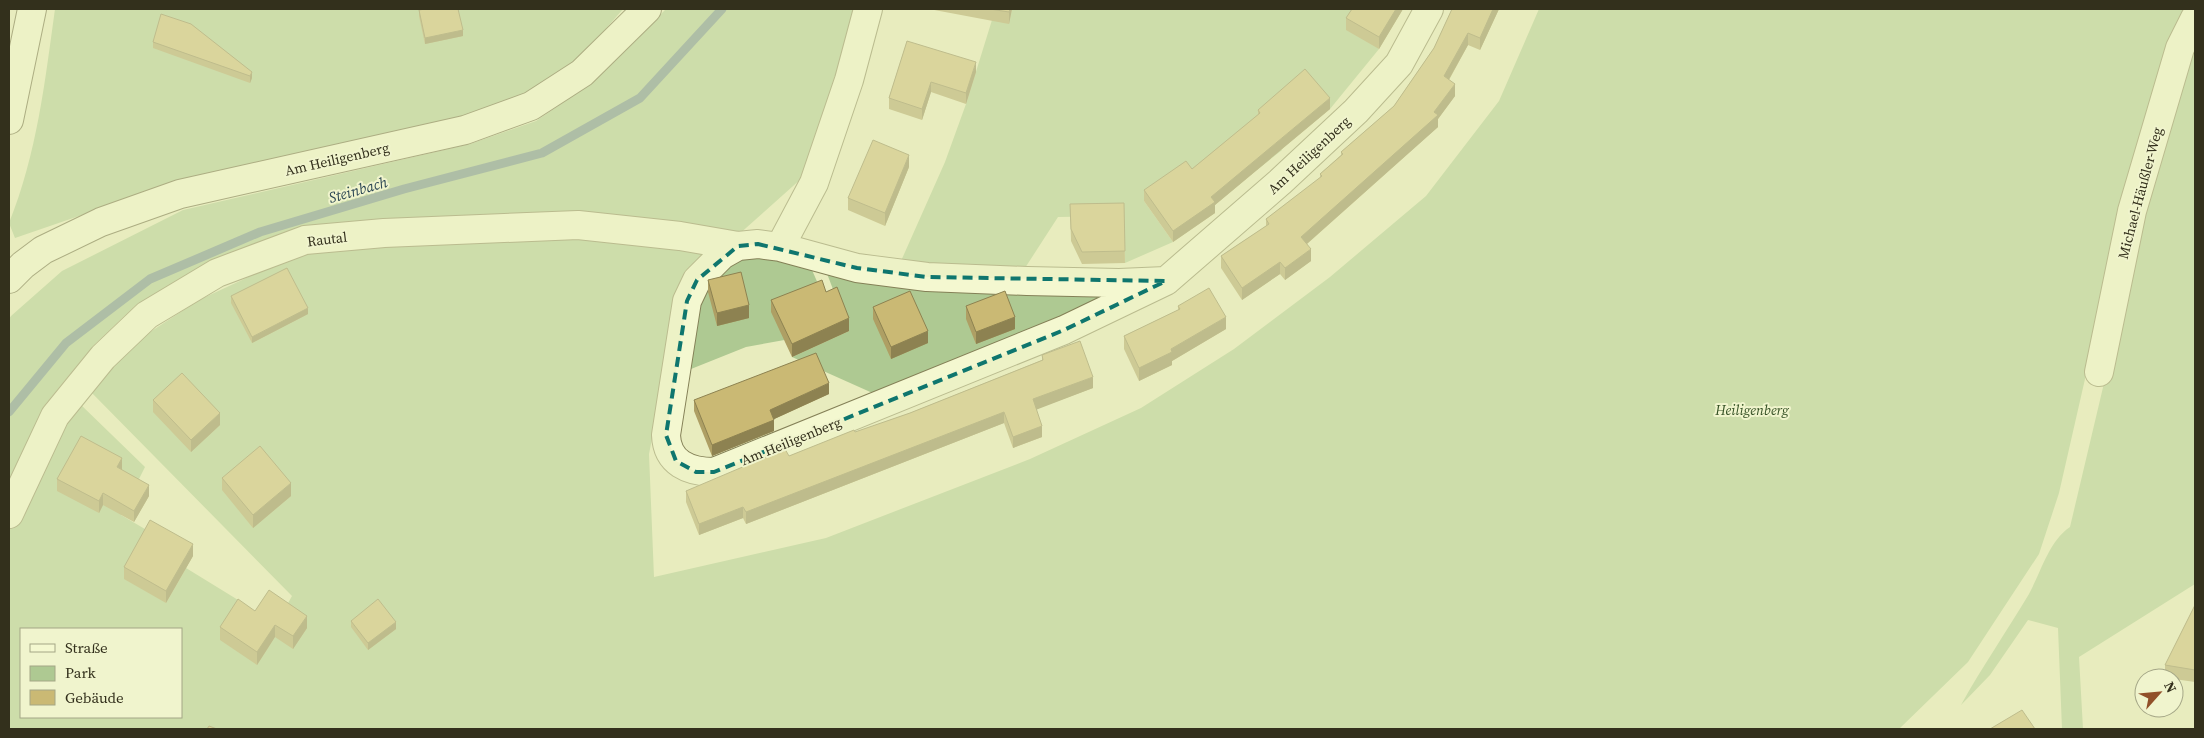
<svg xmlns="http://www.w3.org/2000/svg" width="2204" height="738" viewBox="0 0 2204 738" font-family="'Source Serif 4',serif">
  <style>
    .green { fill: #aec992; fill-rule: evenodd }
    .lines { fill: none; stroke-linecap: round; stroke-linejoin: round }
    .stream { stroke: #69868b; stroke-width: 9 }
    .street-casing { stroke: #848057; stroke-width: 30 }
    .secondary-casing { stroke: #65603b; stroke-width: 30 }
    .street { stroke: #f4f8d0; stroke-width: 28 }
    .secondary { stroke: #f4f8d0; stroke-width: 28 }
    .wall { fill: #ae9f64 }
    .shaded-wall { fill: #8d8251 }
    .building { fill: #cab974; stroke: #8d8251 }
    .marked { fill: none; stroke: #0f766e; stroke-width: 4; stroke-dasharray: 10 6; stroke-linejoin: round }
    .labels { text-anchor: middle; stroke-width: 4; stroke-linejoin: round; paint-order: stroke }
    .street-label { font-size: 14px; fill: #33301c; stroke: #f0f4cd }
    .park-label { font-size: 14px; font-style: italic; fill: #334f23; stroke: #f0f4cd }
    .water-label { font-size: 15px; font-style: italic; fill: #2b4653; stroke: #f0f4cd }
  </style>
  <rect width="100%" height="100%" fill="#e8ecbe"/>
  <!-- green -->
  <path class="green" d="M55 9H623L577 62 526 95 460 118 175 183 15 238 9 223C37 154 45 81 55 9Z
    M666 9H855L837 74 802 178 737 236 715 235 662 388 649 454 654 577 826 538 1030 459 1141 408 1234 349 1330 277 1426 196 1499 101 1539 9H2190L2124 208 2059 493 2039 554 1968 662 1899 729H9V524L78 402 145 467 121 515 150 532 166 603 186 568 243 603 257 664 275 637 283 612 292 596 89 390 144 336 199 300 322 243 317 224 206 264 136 305 94 345 44 406 9 494V319L11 316 62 271 183 210 470 144 536 121 593 82ZM21 629H181V717H21Z
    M1012 9H1358L1379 49 1330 109 1258 122 1282 150 1257 170 1236 144 1144 201 1173 242 1125 263 1123 216 1058 217 1025 268 950 267 901 261 945 162 966 104 992 20 1009 23Z
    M2195 41V584L2079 657 2083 729H2062L2058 628 2028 620 1990 675 1961 705C1982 667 2007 631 2029 594 2041 572 2049 541 2070 527L2144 214Z
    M753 258H771L812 270 822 293 790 339 746 347 681 373 698 298 709 283 739 259Z
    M826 271 1099 290 1107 299 877 395 792 357 849 331Z"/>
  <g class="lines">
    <!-- stream -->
    <path class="stream" d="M9 412 66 343 150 279 260 232 404 189 542 153 640 98 722 9"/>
    <!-- street casing -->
    <g class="street-casing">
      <path id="street" d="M780 247 814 183 849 80 868 9
        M1166 281 1280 182 1356 111 1399 64 1429 9
        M2099 372 2132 211 2180 48 2195 18
        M9 514 55 416 103 357 147 315 217 273 305 240 384 233 578 225 680 236 738 246 758 244 780 247 857 268 927 277 1027 281 1119 283 1166 281 1064 330 714 472C689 472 667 463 666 435L687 301 697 280 722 255 738 246"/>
    </g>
    <!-- secondary casing -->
    <g class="secondary-casing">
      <path id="secondary" d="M9 120 32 9
        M9 279 23 265 43 250 101 222 180 194 465 130 531 106 582 73 647 9"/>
    </g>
    <!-- street -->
    <use href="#street" class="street"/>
    <!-- secondary -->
    <use href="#secondary" class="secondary"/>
  </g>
  <!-- wall -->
  <path class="wall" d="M929 9H1012L1009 24Z
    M1352 9H1403L1379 49 1346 30V18Z
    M1452 9H1499L1480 50 1468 45 1449 80 1455 96 1438 119V127L1307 244 1311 261 1285 280 1280 274 1242 300 1221 268V256L1266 226V219L1320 178V174L1341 155V152L1394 106 1434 48Z
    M419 10 463 36 425 44 419 16Z
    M191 24 252 78 250 83 153 48V42Z
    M907 41 976 72 966 104 931 92 922 120 889 109V98Z
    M1330 109 1215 205V213L1173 242 1144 201V190L1192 169 1258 115V110Z
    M909 167 885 226 848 210V198Z
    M1124 203 1125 263 1082 264 1071 241 1070 204Z
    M708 280 749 318 717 326 708 292Z
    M826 292 849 331 792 357 771 312V300Z
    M231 296 308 314 252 343 231 303Z
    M966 306 1015 329 976 344 966 319Z
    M1178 306 1226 329 1172 361V365L1139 381 1124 349V336L1178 310Z
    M873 307 928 343 891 359 873 319Z
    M1042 355 1093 388 1036 409 1042 437 1013 448 1004 423 746 524 743 518 699 535 686 502V491L789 456 910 413 1042 360Z
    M829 394 774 419V431L712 456 694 411V400Z
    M153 400 220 425 191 452 153 412Z
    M122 470 149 496 134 522 103 505 99 513 57 491V479Z
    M222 478 291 496 253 528 222 490Z
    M193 556 166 603 124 579V567Z
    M2195 605V682L2174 679V678L2165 677V665Z
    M255 611 307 628 293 649 275 637 257 665 220 640V627Z
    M351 621 396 629 368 650 351 627Z"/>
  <!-- shaded-wall -->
  <path class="shaded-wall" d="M1010 9H1012L1009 24V12Z
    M1396 9H1403L1379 49V37Z
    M1493 9H1499L1480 50V38Z
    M463 30V36L425 44V38Z
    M1468 33V45L1444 88V76Z
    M976 62V72L966 104V93Z
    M252 72V78L250 83V76Z
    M931 82V92L922 120V109Z
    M1455 84V96L1438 119V127L1301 249V237L1434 112Z
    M1330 98V109L1215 205V213L1173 242V231L1211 197Z
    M909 155V167L885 226V213Z
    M1311 249V261L1285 280V268Z
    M1280 262V274L1242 300V288Z
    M749 305V318L717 326V313Z
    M308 308V314L252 343V337Z
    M1015 317V329L976 344V332Z
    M1226 317V329L1172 361V365L1139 381V368Z
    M849 318V331L792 357V344Z
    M928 331V343L891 359V347Z
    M1093 377V388L1033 411V399Z
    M829 383V394L770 421V410Z
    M1004 412V423L746 524V512Z
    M220 413V425L191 452V440Z
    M774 420V431L712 456V445Z
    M1042 426V437L1013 448V437Z
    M122 458V470L117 467Z
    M291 483V496L253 528V515Z
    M149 485V496L134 522V511Z
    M103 493V505L99 513V501Z
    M743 507V518L699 535V524Z
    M193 544V556L166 603V591Z
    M307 616V628L293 649V636Z
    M396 622V629L368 650V643Z
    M275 625V637L257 665V652Z"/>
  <!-- building -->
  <path class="building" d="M425 9H458L463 30 425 38 419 10Z
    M990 9H1010L1009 12Z
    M1352 9H1396L1379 37 1346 18Z
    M1452 9H1493L1480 38 1468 33 1444 76 1455 84 1434 112 1438 115 1301 237 1311 249 1285 268 1280 262 1242 288 1221 256 1269 224 1266 219 1322 176 1320 174 1343 154 1341 152 1394 106 1434 48Z
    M161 14 191 24 252 72 250 76 153 42Z
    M907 41 976 62 966 93 931 82 922 109 889 98Z
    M1305 69 1330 98 1211 197 1215 202 1173 231 1144 190 1186 161 1192 169 1260 113 1258 110Z
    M873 140 909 155 885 213 848 198Z
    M1124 203 1125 251 1082 252 1071 229 1070 204Z
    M287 268 308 308 252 337 231 296Z
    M741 272 749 305 717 313 708 280Z
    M822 280 826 292 837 287 849 318 792 344 771 300Z
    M1209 288 1226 317 1171 349 1172 352 1139 368 1124 336 1180 309 1178 306Z
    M910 291 928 331 891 347 873 307Z
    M1005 291 1015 317 976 332 966 306Z
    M1080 341 1093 377 1033 399 1042 426 1013 437 1004 412 746 512 743 507 699 524 686 491 785 449 789 456 854 430 855 432 910 413 1043 360 1042 355Z
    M816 353 829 383 770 410 774 420 712 445 694 400Z
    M182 373 220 413 191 440 153 400Z
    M81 436 122 458 117 467 149 485 134 511 103 493 99 501 57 479Z
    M260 446 291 483 253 515 222 478Z
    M150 520 193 544 166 591 124 567Z
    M269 590 307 616 293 636 275 625 257 652 220 627 238 599 255 611Z
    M378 599 396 622 368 643 351 621Z
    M2195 605V670L2165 665Z
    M2022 710 2035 729H1990Z
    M209 726 217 729H207Z"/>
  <!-- marked area -->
  <path d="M0 0H2204V738H0ZM758 244 857 268 927 277 1166 281 1064 330 714 472H696L676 461 666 435 687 301 697 280 738 246Z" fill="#e8ecbe" fill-opacity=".55" fill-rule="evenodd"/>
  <path class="marked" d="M758 244 857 268 927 277 1166 281 1064 330 714 472H696L676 461 666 435 687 301 697 280 738 246Z"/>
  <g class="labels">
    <!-- street labels -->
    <g class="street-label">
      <text transform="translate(1309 155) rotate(-43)" y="5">Am Heiligenberg</text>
      <text transform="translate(337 159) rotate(-13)" y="5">Am Heiligenberg</text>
      <text transform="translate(2140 193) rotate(-75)" y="5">Michael-Häußler-Weg</text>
      <text transform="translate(327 239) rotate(-7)" y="5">Rautal</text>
      <text transform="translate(791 441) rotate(-22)" y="5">Am Heiligenberg</text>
    </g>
    <!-- park labels -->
    <g class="park-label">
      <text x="1752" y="415">Heiligenberg</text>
    </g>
    <!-- water labels -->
    <g class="water-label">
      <text transform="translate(358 190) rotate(-16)" y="5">Steinbach</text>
    </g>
  </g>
  <!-- border -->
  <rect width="2204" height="738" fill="none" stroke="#33301c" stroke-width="20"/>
  <!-- legend -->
  <rect x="20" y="628" width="162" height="90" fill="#f0f4cd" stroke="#a4a686"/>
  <rect x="30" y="644" width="25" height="8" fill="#f4f8d0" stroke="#a4a686"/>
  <text x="65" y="653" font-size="15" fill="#33301c">Straße</text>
  <rect x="30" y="666" width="25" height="15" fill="#aec992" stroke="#a4a686"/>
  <text x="65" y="678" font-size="15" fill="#33301c">Park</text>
  <rect x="30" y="690" width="25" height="15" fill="#cab974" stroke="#a4a686"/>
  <text x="65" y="703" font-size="15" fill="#33301c">Gebäude</text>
  <!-- north arrow -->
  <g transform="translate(2159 693) rotate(63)"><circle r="24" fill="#f0f4cd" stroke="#a4a686"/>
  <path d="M0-4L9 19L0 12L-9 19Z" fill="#915029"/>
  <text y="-8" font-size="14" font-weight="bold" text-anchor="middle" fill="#33301c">N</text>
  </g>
</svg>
